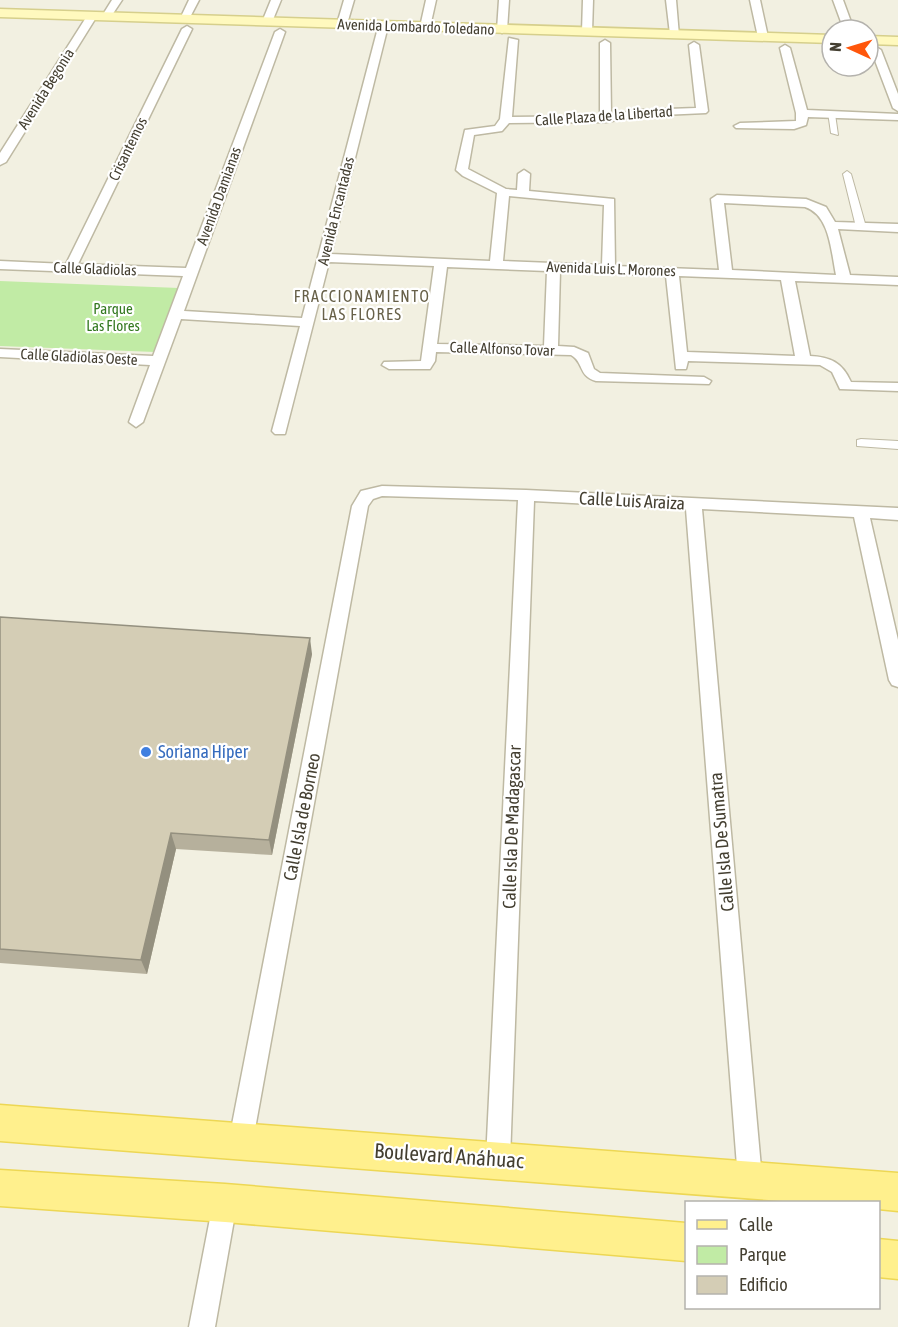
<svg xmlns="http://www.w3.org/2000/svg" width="898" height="1327" viewBox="0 0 898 1327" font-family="'Asap Condensed',sans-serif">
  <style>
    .green { fill: #c1eba5 }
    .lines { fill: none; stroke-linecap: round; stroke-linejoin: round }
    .pedestrian-casing { stroke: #beb9a3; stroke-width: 2 }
    .minor-casing { stroke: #beb9a3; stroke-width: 3 }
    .secondary-casing { stroke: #d6cf8c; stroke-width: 3 }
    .primary-casing { stroke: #edd754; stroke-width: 3 }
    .pedestrian { fill: #fff; fill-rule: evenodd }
    .minor { fill: #fff; fill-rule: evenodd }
    .secondary { fill: #fff9be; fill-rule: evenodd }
    .primary { fill: #fff08d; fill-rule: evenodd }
    .wall { fill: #b6b09c }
    .shaded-wall { fill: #94907f }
    .building { fill: #d4cdb5; stroke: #94907f; stroke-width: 1.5 }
    .shop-dot { fill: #3f7fe0; stroke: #fff; stroke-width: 2 }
    .labels { text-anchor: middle; stroke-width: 4.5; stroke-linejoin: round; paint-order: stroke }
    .far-street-label { font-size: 15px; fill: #443f31; stroke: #fff }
    .far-park-label { font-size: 15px; fill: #347921; stroke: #fff }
    .far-neighbourhood-label { font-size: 16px; letter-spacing: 1.5px; fill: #676048; stroke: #fff }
    .street-label { font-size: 18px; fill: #443f31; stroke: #fff }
    .shop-label { font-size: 18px; fill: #366cbe; stroke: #fff; text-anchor: start }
    .near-street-label { font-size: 21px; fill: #443f31; stroke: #fff }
  </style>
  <rect width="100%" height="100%" fill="#f2f0e1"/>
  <!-- green -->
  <path class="green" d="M0 281 179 288 155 352 0 346Z"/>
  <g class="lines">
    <!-- pedestrian casing -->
    <g class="pedestrian-casing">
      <path id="pedestrian" d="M828 112 835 114 838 135 831 133Z
        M847 171 851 174 866 227 864 229 856 227 843 174Z
        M861 439 898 441V449L857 446V440Z"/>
    </g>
    <!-- minor casing -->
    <g class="minor-casing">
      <path id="minor" d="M112 0H122L110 18H104L102 16Z
        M189 0H199L188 21H182L180 19Z
        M271 0H281L272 22 267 25 262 22Z
        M344 0H354L347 24 342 27 337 24Z
        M426 0H436L430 27 425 30 420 27Z
        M499 0H509L507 30 502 33 497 30Z
        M583 0H593L592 32 587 35 582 32Z
        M666 0H676L679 36 670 34Z
        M750 0H760L768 37 767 39 758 37Z
        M833 0H843L854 30H844Z
        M92 13 97 16 6 162 0 165V153L87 16Z
        M379 24 388 26 331 254 490 261 497 193 463 176 456 170 465 130 495 126 500 119 509 38 518 40 512 117 600 116V43L605 40 610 43 611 115 640 110 696 108 689 45 694 42 699 45 708 111 706 113 640 116 606 122 509 123 502 131 474 135 468 169 506 189 517 190 518 174 524 170 530 174 529 191 614 199 615 266 719 270 711 199 717 195 806 199 826 207 835 222 898 224V232L838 229 850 275 898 277V285L795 281 810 356C830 357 842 362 851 382L898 383V391L840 389 832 372 820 365 688 361 686 369H676L666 276 560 271 558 346 574 347 588 353 594 369 600 373 704 377 711 381 709 384 596 381C578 376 584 362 571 355L436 352 435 361 430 369H389L382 365 384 362 421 361 434 266 329 262 285 434H275L272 431 300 326 181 319 143 422 136 427 129 422 150 365 0 357V349L153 356 183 276 0 269V261L66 264 182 29 187 26 192 29 78 264 186 268 275 32 280 29 285 32 184 311 302 318ZM509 196 604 205 602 265 503 261ZM724 203 805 207C830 215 831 251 836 275L732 270ZM447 267 547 271 544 346 437 344ZM679 276 781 280 795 356 687 352Z
        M785 45 790 48 807 110 898 114V120L808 117 806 125 794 129 736 128 734 126 740 123 796 121V113L780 48Z
        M876 47 881 50 898 94V111L893 108 871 50Z
        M382 486 526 490 898 508V520L870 518 898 640V687L892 685 889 680 854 517 702 509 762 1179 759 1188 750 1191 741 1188 738 1179 686 509 534 501 510 1160 507 1169 498 1172 489 1169 486 1160 518 500 382 496 373 499 368 506 253 1140 249 1148 241 1152 233 1148 229 1140 352 506 361 491Z
        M225 1191 234 1194 237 1203 215 1327H189L213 1203 216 1194Z"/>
    </g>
    <!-- secondary casing -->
    <g class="secondary-casing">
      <path id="secondary" d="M0 9 832 35V43L0 17Z
        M868 36 898 37V45L868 44Z"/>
    </g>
    <!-- primary casing -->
    <g class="primary-casing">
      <path id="primary" d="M0 1105 898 1173V1211L878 1209V1202H795L0 1141Z
        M0 1170 225 1184 686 1223V1261L225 1222 0 1206Z
        M878 1239 898 1241V1279L878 1277Z"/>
    </g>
    <!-- pedestrian -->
    <use href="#pedestrian" class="pedestrian"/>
    <!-- minor -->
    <use href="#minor" class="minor"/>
    <!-- secondary -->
    <use href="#secondary" class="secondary"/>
    <!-- primary -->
    <use href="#primary" class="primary"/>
  </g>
  <!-- wall -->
  <path class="wall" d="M0 617 312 654 272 855 176 849 147 974 0 963Z"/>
  <!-- shaded-wall -->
  <path class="shaded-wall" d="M310 638 312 654 272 855 269 840Z
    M171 833 176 849 147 974 141 960Z"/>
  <!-- building -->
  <path class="building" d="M0 617 310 638 269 840 171 833 141 960 0 949Z"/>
  <!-- markers -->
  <circle class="shop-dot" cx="146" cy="752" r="6"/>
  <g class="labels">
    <!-- far-street labels -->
    <g class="far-street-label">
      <text transform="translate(416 27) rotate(2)" y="5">Avenida Lombardo Toledano</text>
      <text transform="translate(46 89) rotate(-58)" y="5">Avenida Begonia</text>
      <text transform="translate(604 116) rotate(-4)" y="5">Calle Plaza de la Libertad</text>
      <text transform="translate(128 149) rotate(-64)" y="5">Crisantemos</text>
      <text transform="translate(219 196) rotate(-70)" y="5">Avenida Damianas</text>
      <text transform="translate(336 211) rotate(-76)" y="5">Avenida Encantadas</text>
      <text transform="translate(95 269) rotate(2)" y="5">Calle Gladiolas</text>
      <text transform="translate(611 269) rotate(2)" y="5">Avenida Luis L. Morones</text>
      <text transform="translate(502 349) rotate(2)" y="5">Calle Alfonso Tovar</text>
      <text transform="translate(79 357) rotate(3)" y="5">Calle Gladiolas Oeste</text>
    </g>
    <!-- far-park labels -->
    <g class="far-park-label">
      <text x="113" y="314">Parque<tspan x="113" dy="17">Las Flores</tspan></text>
    </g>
    <!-- far-neighbourhood labels -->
    <g class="far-neighbourhood-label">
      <text x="362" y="302">FRACCIONAMIENTO<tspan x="362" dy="18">LAS FLORES</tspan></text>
    </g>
    <!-- street labels -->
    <g class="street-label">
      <text transform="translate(632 501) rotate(3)" y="6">Calle Luis Araiza</text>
      <text transform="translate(302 817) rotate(-79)" y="6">Calle Isla de Borneo</text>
      <text transform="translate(512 827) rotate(-88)" y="6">Calle Isla De Madagascar</text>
      <text transform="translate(722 842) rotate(-95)" y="6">Calle Isla De Sumatra</text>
    </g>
    <!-- shop labels -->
    <g class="shop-label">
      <text x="158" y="758">Soriana Híper</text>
    </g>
    <!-- near-street labels -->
    <g class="near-street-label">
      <text transform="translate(449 1156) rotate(4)" y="7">Boulevard Anáhuac</text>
    </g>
  </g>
  <!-- legend -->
  <rect x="685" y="1201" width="195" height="108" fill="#ffffff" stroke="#b4b2ad" stroke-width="1.5"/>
  <rect x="697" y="1220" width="30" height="9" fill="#fff08d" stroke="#b4b2ad" stroke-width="1.5"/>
  <text x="739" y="1231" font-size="18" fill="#443f31">Calle</text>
  <rect x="697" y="1246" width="30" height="18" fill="#c1eba5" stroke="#b4b2ad" stroke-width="1.5"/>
  <text x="739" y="1261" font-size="18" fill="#443f31">Parque</text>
  <rect x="697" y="1276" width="30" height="18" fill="#d4cdb5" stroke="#b4b2ad" stroke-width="1.5"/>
  <text x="739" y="1291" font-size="18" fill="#443f31">Edificio</text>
  <!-- north arrow -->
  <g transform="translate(850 48) rotate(274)"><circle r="28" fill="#ffffff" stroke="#b4b2ad" stroke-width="1.5"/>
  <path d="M0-4.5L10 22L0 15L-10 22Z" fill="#ff560b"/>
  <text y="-9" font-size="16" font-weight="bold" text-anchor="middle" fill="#443f31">N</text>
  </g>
</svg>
